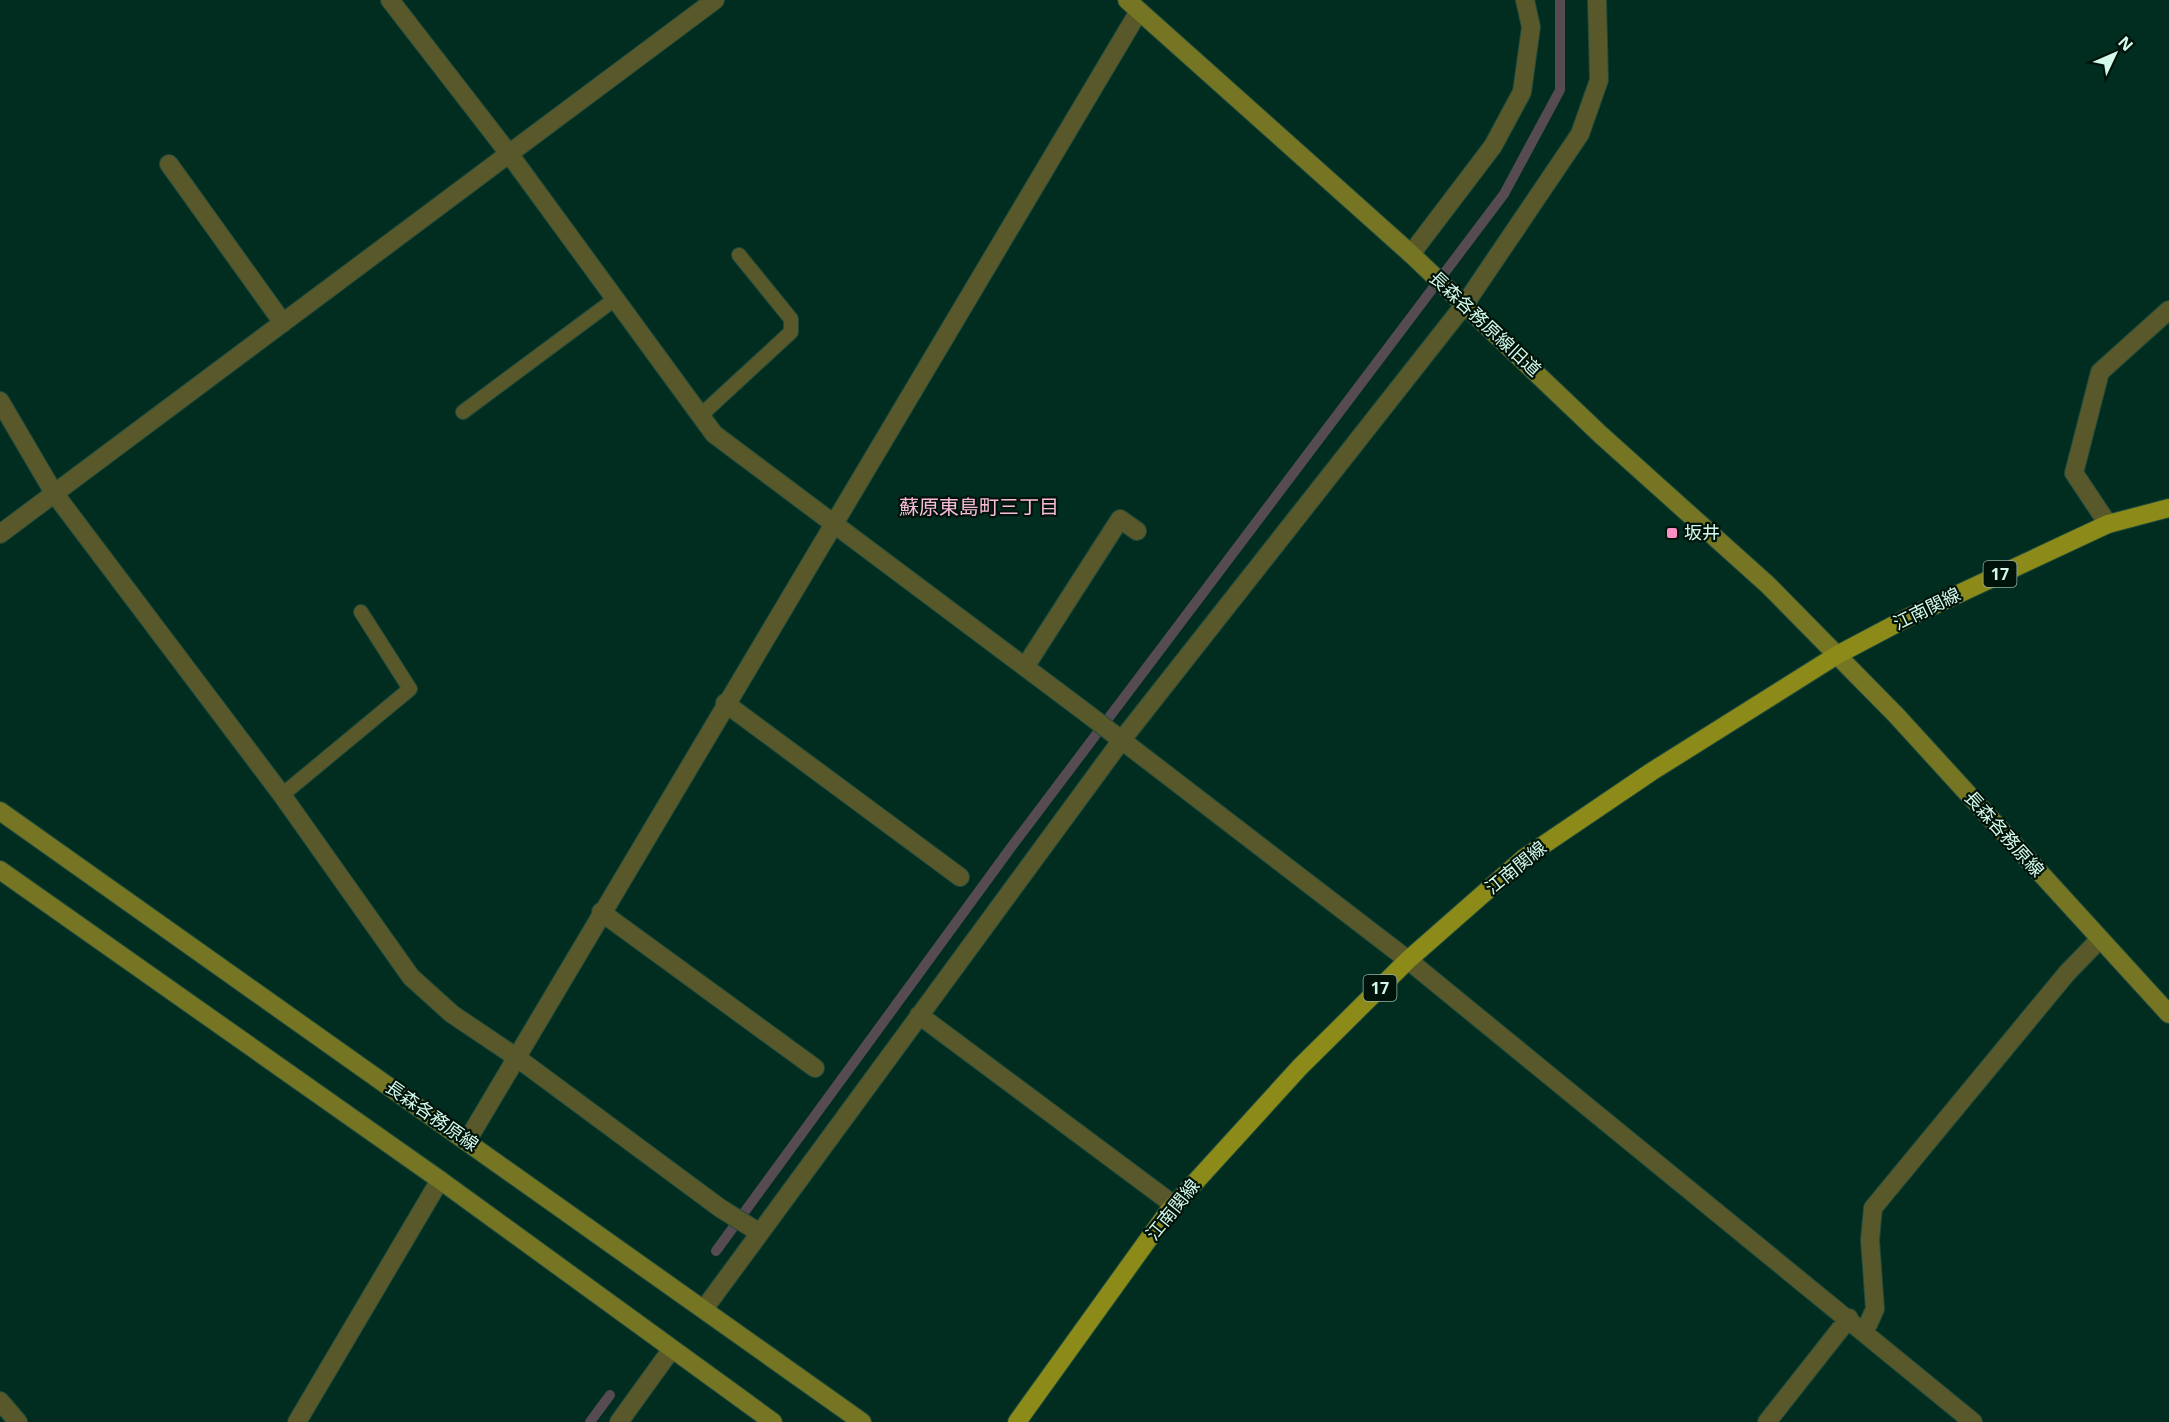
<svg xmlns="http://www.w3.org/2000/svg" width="2169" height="1422" viewBox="0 0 2169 1422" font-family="'Noto Sans','Noto Sans JP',sans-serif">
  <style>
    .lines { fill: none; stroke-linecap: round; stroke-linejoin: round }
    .stream { stroke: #564b53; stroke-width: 10 }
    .lane-casing { stroke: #1d4a3c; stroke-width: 16 }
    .street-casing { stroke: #1d4a3c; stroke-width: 20 }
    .secondary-casing { stroke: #1d4a3c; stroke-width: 20 }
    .primary-casing { stroke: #1d4a3c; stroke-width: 20 }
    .lane { stroke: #58582a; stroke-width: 14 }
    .street { stroke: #58582a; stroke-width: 18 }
    .secondary { stroke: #767524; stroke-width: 18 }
    .primary { stroke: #8c8a18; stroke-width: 18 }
    .poi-dot { fill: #fa8fc6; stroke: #00130b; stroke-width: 2 }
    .labels { text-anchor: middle; stroke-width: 4.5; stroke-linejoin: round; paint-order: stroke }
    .shield { fill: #00130b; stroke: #93b4a6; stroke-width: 1.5 }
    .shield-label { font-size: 16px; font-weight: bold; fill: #d2f9e9 }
    .street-label { font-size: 18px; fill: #d2f9e9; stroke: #00130b }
    .poi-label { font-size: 18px; fill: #d2f9e9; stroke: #00130b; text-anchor: start }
    .neighbourhood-label { font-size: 20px; fill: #f9bbd9; stroke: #00130b }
  </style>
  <rect width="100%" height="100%" fill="#002d20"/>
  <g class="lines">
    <!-- stream -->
    <path class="stream" d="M716 1251 1012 846 1504 194 1560 90V0
      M590 1422 610 1395"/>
    <!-- lane casing -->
    <g class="lane-casing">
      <path id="lane" d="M463 412 615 299
        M700 416 791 332V319L739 255
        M282 795 410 689 361 612"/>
    </g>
    <!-- street casing -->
    <g class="street-casing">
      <path id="street" d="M390 0 510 155 714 434 1085 712 1408 960 1973 1422
        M169 164 283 323
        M1411 254 1493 146 1522 92 1531 27 1525 0
        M0 401 54 493 282 795 411 977 452 1014 516 1057 720 1208 760 1233 1121 741 1465 304 1580 134 1599 80 1597 0
        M2108 524 2074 473 2100 372 2169 310
        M0 534 715 0
        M1025 667 1120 519 1137 531
        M725 703 960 877
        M601 912 815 1068
        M919 1015 1174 1205
        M467 1141 1139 11
        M704 1309 760 1233
        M1865 1331 1875 1309 1870 1240 1873 1208 2067 973 2100 939
        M0 1401 18 1422
        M297 1422 440 1180
        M619 1422 671 1350
        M1767 1422 1849 1318"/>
    </g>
    <!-- secondary casing -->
    <g class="secondary-casing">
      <path id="secondary" d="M1127 0 1411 254 1601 435 1768 585 1896 715 2169 1014
        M0 811 862 1422
        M0 870 440 1180 773 1422"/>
    </g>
    <!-- primary casing -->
    <g class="primary-casing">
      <path id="primary" d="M1017 1422 1168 1212 1300 1067 1408 960 1524 858 1651 772 1837 655 1907 618 2108 524 2169 508"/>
    </g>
    <!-- lane -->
    <use href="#lane" class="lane"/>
    <!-- street -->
    <use href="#street" class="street"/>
    <!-- secondary -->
    <use href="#secondary" class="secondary"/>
    <!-- primary -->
    <use href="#primary" class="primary"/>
  </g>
  <!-- markers -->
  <rect class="poi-dot" x="1666" y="527" width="12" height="12" rx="3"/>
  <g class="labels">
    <!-- shield labels -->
    <g class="shield">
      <rect x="1983.5" y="561" width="33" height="26" rx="4.5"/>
      <rect x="1363.5" y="975" width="33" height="26" rx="4.5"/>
    </g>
    <g class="shield-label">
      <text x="2000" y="580">17</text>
      <text x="1380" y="994">17</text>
    </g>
    <!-- street labels -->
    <g class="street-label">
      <text transform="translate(1485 324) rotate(43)" y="6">長森各務原線旧道</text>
      <text transform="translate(1927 609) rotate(-26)" y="6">江南関線</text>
      <text transform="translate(2004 834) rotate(48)" y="6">長森各務原線</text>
      <text transform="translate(1516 868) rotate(-39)" y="6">江南関線</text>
      <text transform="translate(432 1116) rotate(35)" y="6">長森各務原線</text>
      <text transform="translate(1173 1210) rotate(-51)" y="6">江南関線</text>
    </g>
    <!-- poi labels -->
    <g class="poi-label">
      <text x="1684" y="539">坂井</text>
    </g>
    <!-- neighbourhood labels -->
    <g class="neighbourhood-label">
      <text x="979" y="514">蘇原東島町三丁目</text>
    </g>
  </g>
  <!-- north arrow -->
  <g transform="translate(2115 54) rotate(46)" stroke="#00130b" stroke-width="4.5" paint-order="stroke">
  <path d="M0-4.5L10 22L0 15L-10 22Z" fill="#d2f9e9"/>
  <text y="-9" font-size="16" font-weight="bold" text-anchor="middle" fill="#d2f9e9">N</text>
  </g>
</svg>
